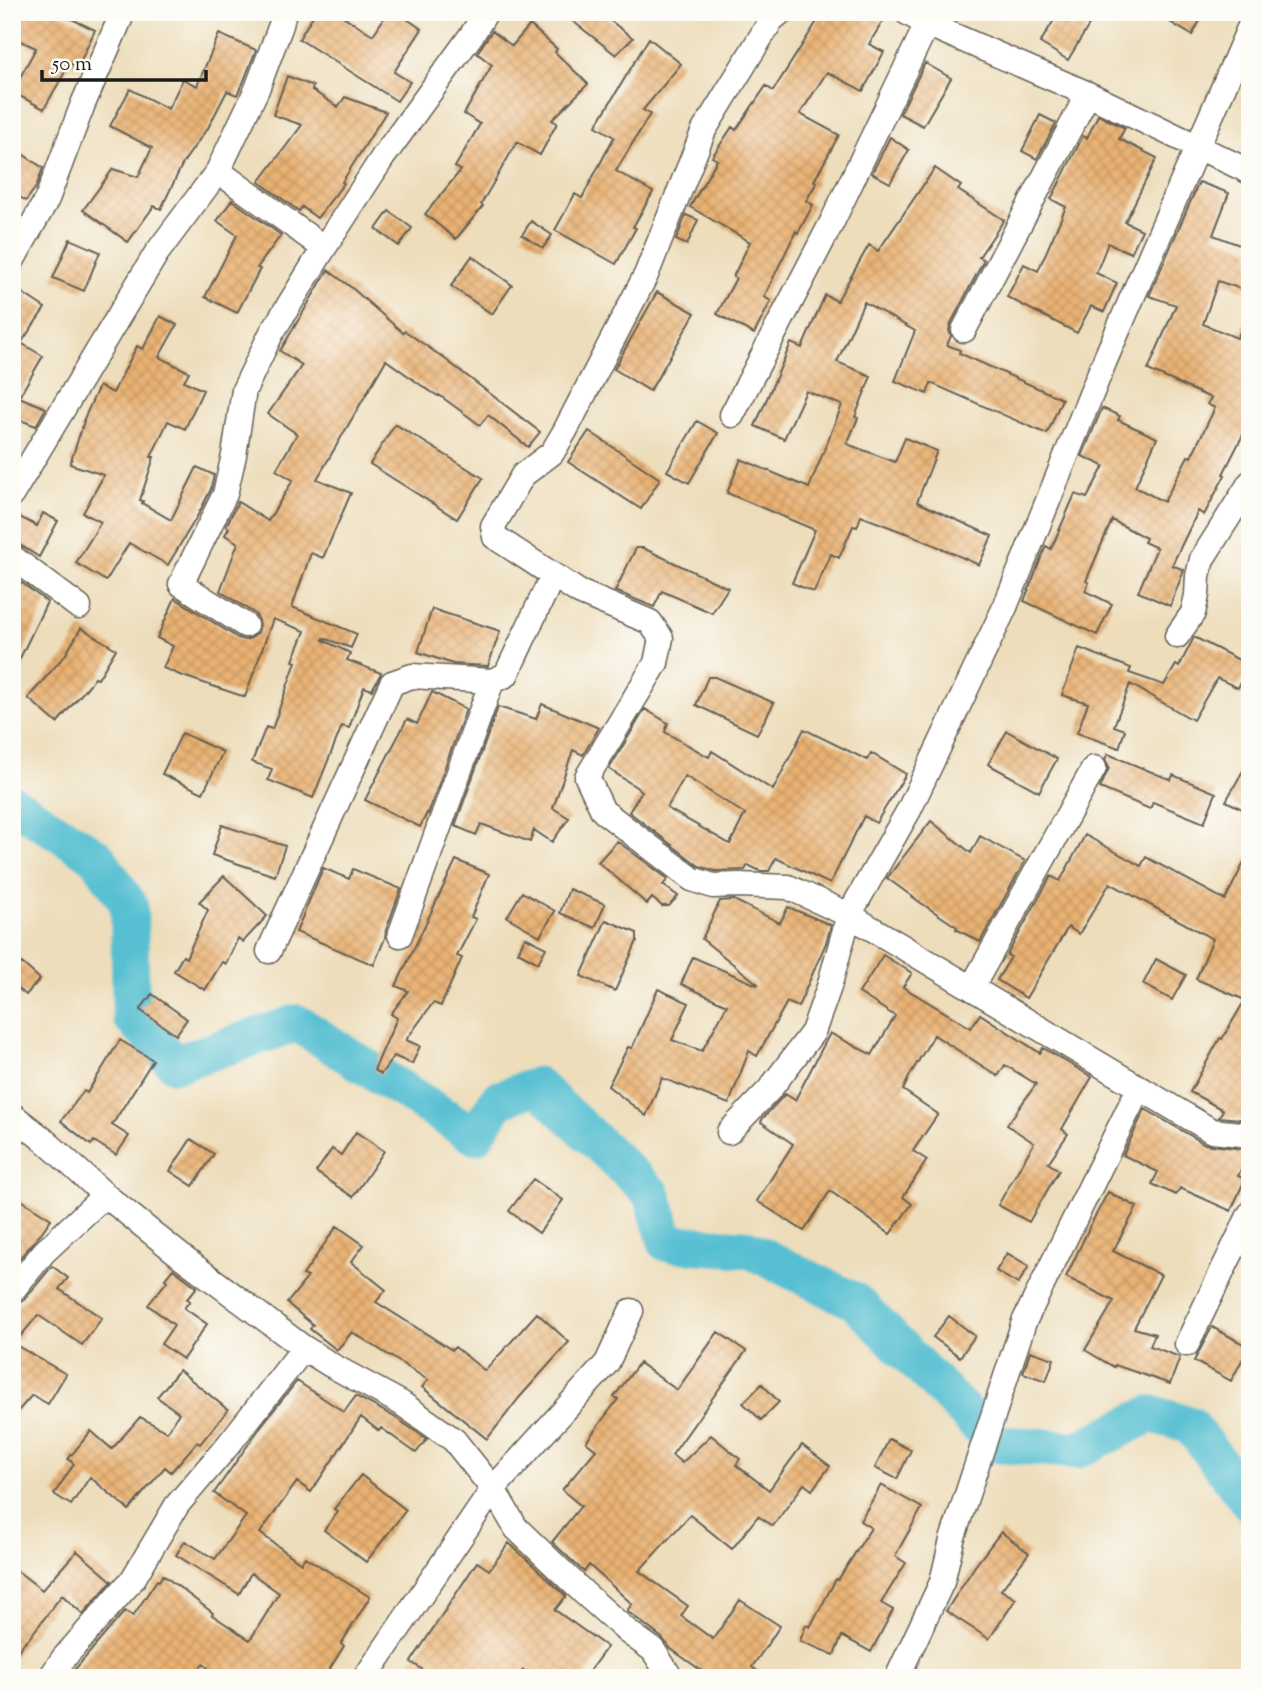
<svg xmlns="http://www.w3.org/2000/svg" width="1262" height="1690" viewBox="0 0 1262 1690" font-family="'Sorts Mill Goudy',serif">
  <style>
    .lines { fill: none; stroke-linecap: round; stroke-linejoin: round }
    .river { stroke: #56bfd2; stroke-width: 38 }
    .building { fill: url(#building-cross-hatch); fill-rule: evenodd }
    .minor-casing { stroke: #656054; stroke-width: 27 }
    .minor { stroke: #fff; stroke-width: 24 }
  </style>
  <defs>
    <pattern id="building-cross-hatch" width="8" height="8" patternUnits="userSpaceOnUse" patternTransform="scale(1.75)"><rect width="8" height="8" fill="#e9b273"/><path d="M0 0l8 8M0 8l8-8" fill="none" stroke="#c79863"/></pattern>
  </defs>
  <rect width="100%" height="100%" fill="#fdfcf7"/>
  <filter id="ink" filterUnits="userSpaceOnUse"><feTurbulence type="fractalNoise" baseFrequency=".0143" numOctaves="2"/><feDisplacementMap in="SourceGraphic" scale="14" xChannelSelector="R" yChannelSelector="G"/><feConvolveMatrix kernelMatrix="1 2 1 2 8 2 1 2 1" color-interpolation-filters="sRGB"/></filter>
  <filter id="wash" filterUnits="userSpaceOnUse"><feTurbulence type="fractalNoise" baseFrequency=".00686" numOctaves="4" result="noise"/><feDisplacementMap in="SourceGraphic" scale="28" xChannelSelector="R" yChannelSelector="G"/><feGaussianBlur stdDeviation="1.57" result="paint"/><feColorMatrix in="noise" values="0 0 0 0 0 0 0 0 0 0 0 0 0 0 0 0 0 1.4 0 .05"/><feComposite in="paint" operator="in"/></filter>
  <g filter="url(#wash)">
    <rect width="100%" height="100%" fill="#edddbb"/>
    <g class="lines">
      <!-- river -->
      <path class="river" d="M12 803 97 857 129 905 131 1017 175 1064 297 1023 475 1136 498 1100 537 1086 652 1194 667 1243 748 1249 856 1302 996 1444 1077 1450 1151 1414 1190 1425 1250 1503"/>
    </g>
    <g id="blocks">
      <!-- building -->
      <path class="building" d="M12 12H57L95 30 78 67 70 63 44 109 12 92 36 48 12 37Z
        M315 12H336L373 35 388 12H396L422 29 394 72 410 82 397 101 299 39Z
        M561 12H599L633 38 616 55Z
        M823 12H867L883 21 869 44 884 52 863 91 827 72 800 114 839 135 814 181 817 182 806 201 813 205 798 233 796 231 764 297 771 301 754 334 717 314 736 278 733 277 750 242 690 207 717 160 712 157 732 127 736 130 766 86 773 91Z
        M1059 12H1097L1068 60 1040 43Z
        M1153 12H1205L1192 35Z
        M530 25 557 49 555 52 588 84 552 120 557 123 540 155 517 142 481 204 483 206 456 239 425 214 461 170 455 167 480 124 464 114 492 65 477 53 492 31 512 46Z
        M219 34 256 50 243 83 237 95 227 91 207 130H206L183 163 161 209 154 206 128 242 83 210 113 169 138 177 152 148 110 126 130 89 168 109 183 79 197 86Z
        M649 38 681 64 643 110 650 114 616 171 653 192 633 227 636 228 616 264 555 230 575 194 582 198 614 137 596 126Z
        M925 63 951 78 923 126 900 114Z
        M287 76 313 86 312 90 338 107 345 97 386 112 342 182 344 183 317 218 302 207 299 211 259 182 302 125 273 115Z
        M1040 115 1056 123 1037 159 1022 151Z
        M1098 115 1125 128 1119 139 1157 158 1125 222 1142 230 1131 253 1108 243 1096 273 1117 283 1104 312 1091 306 1077 333 1007 297 1024 264 1038 271 1066 207 1051 199 1083 136 1087 138Z
        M890 137 909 150 890 183 872 173Z
        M12 147 43 168 36 187 26 201 12 192Z
        M935 168 961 186 958 190 1004 220 979 257 984 260 951 323 949 330 951 336 947 345 960 350 959 353 1062 399 1047 434 931 383 927 394 895 381 915 331 864 302 837 362 871 376 855 417 858 418 847 444 895 462 905 438 937 451 917 502 992 536 979 565 905 532V533L861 516 857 527 853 526 839 558 831 554 814 592 792 583 815 530 727 493 741 459 809 488 842 405 806 391 784 439 755 426 791 343 802 348 825 295 837 301 869 245 878 251Z
        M1199 182 1229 193 1213 235 1250 249V292L1218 281 1203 324 1237 338 1250 310V421L1223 474 1225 475 1204 515 1198 511 1172 565 1184 570 1170 606 1138 592 1157 548 1144 542 1146 538 1112 520 1086 581 1089 583 1085 591 1112 604 1097 635 1024 601 1046 546 1051 549 1075 494 1087 498 1104 466 1082 456 1102 408 1120 416 1118 420 1157 438 1135 487 1164 502 1188 456 1191 457 1215 408 1207 404 1211 398 1148 370 1176 305 1149 296Z
        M232 200 281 235 257 268 260 269 237 313 205 297 237 235 217 221Z
        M389 211 412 228 399 246 376 229Z
        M686 215 698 220 687 245 676 240Z
        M531 221 552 235 543 248 522 235Z
        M70 239 100 252 84 291 53 278Z
        M472 256 512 285 492 314 451 286Z
        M328 270 352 288 403 333 405 331 445 359 540 432 528 447 488 415 480 425 439 395 438 396 425 388 386 360 317 479 351 493 323 558 311 553 292 607 357 634 351 648 324 638 323 640 350 653 347 660 381 673 372 690 364 687 349 728 342 726 313 798 268 780 272 769 252 762 266 727 272 729 296 662 293 661 305 631 273 619 245 697 180 675 163 668 173 646 157 638 175 598 238 638 245 640 251 638 258 632 260 625 258 618 254 613 220 591 238 543 225 535 229 528 226 526 238 502 268 521 293 480 276 470 297 434 268 414 302 365 280 351Z
        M12 286 45 308 21 343 43 356 19 397 46 408 36 426 12 417Z
        M657 292 695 313 650 391 614 369Z
        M160 316 177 325 159 357 189 372 184 381 203 390 185 429 168 421 151 457H154L140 500 143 501 142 503 171 520 197 467 214 475 211 489 199 513 168 565 129 543 106 581 76 563 101 522 83 513 104 475 70 464 84 421H83L99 386 113 393 137 346 143 349Z
        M697 421 718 433 689 483 667 471Z
        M395 424 483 478 457 519 370 464Z
        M589 431 660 479 641 509 568 462Z
        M43 513 58 521 39 557 20 545 12 542V527L18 516 37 526Z
        M636 548H643L728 588 712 613 662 591 654 607 615 591Z
        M12 578 22 583 47 602 12 675Z
        M432 609 500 631 488 666 453 664 418 652Z
        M81 628 116 649 98 679 95 678 57 723 28 698 66 654Z
        M1194 637 1249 665 1238 688 1217 678 1193 720 1130 684 1114 726 1125 730 1119 748 1077 733 1088 703 1062 695 1079 648 1131 668 1129 673 1164 685 1176 665 1179 667Z
        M708 677H715L774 703 757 734 696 705Z
        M432 692 466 709 428 814 427 813 420 827 365 800 407 719 417 724Z
        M542 704 599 728 583 755 573 750 553 808 569 818 552 842 534 830 530 842 481 824 476 835 455 826 498 707 536 719Z
        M645 709 668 723 665 732 709 757 712 751 773 790 804 729 867 760 871 753 906 774 876 823 864 816 830 884 776 858 769 871H760L748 865 745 870 715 871 699 866 629 812 642 791 609 769ZM685 776 745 814 730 844 667 808Z
        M1007 731 1057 759 1039 792 988 764Z
        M182 733 223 752 203 793 162 774Z
        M1108 754 1171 780 1173 775 1216 793 1204 823 1153 802 1150 809 1100 788 1109 768 1105 759Z
        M1250 758V813L1226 801Z
        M931 821 971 853 980 836 1025 861 980 942 956 929 957 927 921 903 887 878Z
        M222 825 285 846 275 876 212 855Z
        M1085 835 1141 866 1146 857 1225 900 1250 851V1120L1219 1117 1223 1110 1190 1092 1220 1038 1222 1039 1245 1000 1196 979 1213 939 1110 883 1079 934 1068 927 1026 998 997 980 1011 957 1007 955 1051 876 1060 881Z
        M617 841 668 879 663 885 678 896 669 906H662L652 898 647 904 598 862Z
        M456 860 489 874 471 917 476 919 457 956 462 958 441 1006 433 1003 406 1040 420 1046 412 1064 394 1056 381 1074 374 1070 397 1018 391 1014 408 991 396 986Z
        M323 868 349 879 353 869 401 889 386 930 385 938 374 965 296 932Z
        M224 876 267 916 243 942 238 938 226 964 222 962 205 990 174 971 183 956 186 958 208 910 199 902Z
        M569 889 605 904 595 928 560 913Z
        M522 892 555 911 540 936 507 917Z
        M734 900 780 923 788 907 831 925 826 943 798 1007 787 1002 757 1056 749 1051 729 1104 662 1078 646 1116 608 1086 628 1047 632 1048 658 989 689 1003 672 1040 702 1051 727 1005 681 984 693 957 757 985 758 984 702 939 720 901Z
        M606 920 637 933V941L615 991 581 976Z
        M525 937 546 948 538 963 518 952Z
        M883 955 912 973 903 987 971 1028 980 1014 1040 1053 1043 1048 1092 1077 1062 1129 1068 1134 1048 1163 1059 1170 1029 1222 998 1205 1034 1143 1007 1125 1036 1084 1005 1065 998 1076 934 1035 910 1075 903 1090 938 1114 913 1151 927 1160 903 1197 912 1204 890 1234 830 1191 804 1231 757 1201 793 1144 761 1122 763 1118 785 1094 795 1100 830 1033 872 1055 895 1016 859 993Z
        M1156 959 1186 975 1172 1000 1143 984Z
        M22 963 40 979 26 995 12 984V974Z
        M152 994 187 1019 176 1035 140 1010Z
        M120 1040 153 1060 112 1125 129 1136 116 1155 94 1141 91 1145 61 1121 84 1091 87 1093Z
        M1145 1109 1205 1144 1250 1150 1238 1176 1245 1179 1231 1211 1180 1188 1176 1195 1152 1184 1158 1172 1123 1155Z
        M356 1132 384 1151 353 1197 316 1172 332 1149 341 1155Z
        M191 1139 214 1154 193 1186 170 1171Z
        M533 1179 563 1200 539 1233 509 1211Z
        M1108 1192 1137 1207 1113 1251 1161 1275 1134 1328 1155 1334 1150 1346 1180 1357 1170 1384 1115 1365 1114 1367 1085 1350 1114 1301 1066 1277 1091 1224Z
        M12 1194 51 1219 39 1236 12 1267Z
        M337 1226 364 1245 351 1262 386 1290 376 1302 452 1350 455 1347 485 1371 537 1313 569 1342 519 1398 487 1439 422 1387 428 1380 352 1332 337 1350 310 1329 313 1325 287 1303 308 1277 303 1275Z
        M1007 1253 1029 1266 1018 1284 996 1271Z
        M52 1266 68 1278 59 1289 102 1318 82 1345 38 1315 14 1344 66 1374 48 1404 32 1395 12 1418V1306L24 1300Z
        M173 1269 197 1287 187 1299 190 1301 184 1308 207 1324 183 1359 161 1344 174 1325 148 1305 167 1281 165 1279Z
        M949 1316 975 1336 960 1357 933 1337Z
        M1212 1327 1249 1347 1231 1381 1194 1361Z
        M718 1332 746 1351 672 1455 682 1463 711 1435 740 1459 736 1465 769 1490 802 1445 830 1466 812 1490 804 1484 773 1526 758 1516 732 1549 690 1515 639 1571 688 1606 681 1616 713 1639 740 1600 780 1626 752 1667 767 1678H712L671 1649 662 1638 627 1611 632 1604 589 1565 584 1572 552 1542 581 1506 562 1490 596 1450 586 1442 618 1399 614 1397 639 1363 677 1390Z
        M1030 1351 1054 1359 1046 1381 1023 1373Z
        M179 1370 228 1410 200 1444 197 1442 171 1472 165 1467 129 1510 90 1477 71 1505 54 1494 74 1464 68 1459 91 1431 112 1449 140 1417 167 1432 179 1413 157 1397Z
        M297 1381 344 1412 356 1396 393 1416 427 1439 416 1453 381 1428 379 1431 361 1417 311 1492 297 1482 260 1533 301 1563 305 1557 370 1597 341 1644 344 1646 324 1678H221L203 1664 193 1678H78L71 1674 125 1611 133 1616 157 1580 159 1581 163 1575 213 1613 212 1615 250 1640 279 1593 251 1573 239 1594 176 1555 185 1541 215 1559 246 1516 214 1493 262 1425Z
        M762 1384 779 1402 761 1420 743 1403Z
        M889 1439 911 1450 897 1479 875 1468Z
        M361 1475 406 1510 366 1562 324 1530 338 1512 334 1509Z
        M881 1485 922 1508 895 1556 906 1563 881 1603 893 1610 871 1652 842 1636 834 1655 800 1641 806 1625 810 1627 836 1579 838 1580 871 1528 860 1521Z
        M1001 1532 1029 1553 1001 1590 1016 1599 989 1639 946 1611 975 1566Z
        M509 1543 566 1596 555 1610 607 1647 584 1678H535L523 1670 518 1678H435L411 1662 477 1562 489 1570Z
        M77 1551 112 1581 83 1614 62 1595 27 1641 26 1640 12 1659V1567L42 1590Z"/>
    </g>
  </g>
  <g filter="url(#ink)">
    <use href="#blocks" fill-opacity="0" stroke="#656054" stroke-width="2"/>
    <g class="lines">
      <!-- minor casing -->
      <g class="minor-casing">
        <path id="minor" d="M781 12 772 19 704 130 646 275 565 431 552 453 523 475 493 526 495 537 579 592 650 622 661 638 656 663 587 777 603 811 692 879 713 886 738 885 788 887 849 915 1212 1131 1250 1135
          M906 12 927 24 1088 94 1250 172
          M218 171 324 248
          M12 261 47 199 83 104 123 12
          M964 330 1088 94
          M732 415 832 222 927 24 935 12
          M12 494 156 254 218 171 257 89 281 25 284 12
          M12 557 79 607
          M245 625 181 584 225 494 234 455 244 390 271 334 324 248 383 157 473 33 486 12
          M1177 636 1193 613 1197 595 1198 576 1202 559 1250 483
          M400 935 492 681
          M269 951 392 683 412 676 492 681 506 675 553 575
          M972 987 1094 768
          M12 1115 44 1140 105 1195 182 1257 304 1348 331 1365 401 1403 454 1440 493 1489 516 1528 584 1593 628 1632 653 1650 671 1678
          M729 1132 770 1089 813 1032 829 987 849 915 909 810 1005 607 1105 360 1250 26
          M12 1291 44 1252 105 1195
          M1187 1344 1250 1214
          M50 1678 63 1659 133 1579 177 1505 229 1444 304 1348
          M365 1678 493 1489 607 1363 631 1311
          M897 1678 942 1582 952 1540 1024 1322 1139 1088"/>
      </g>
      <!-- minor -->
      <use href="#minor" class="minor"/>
    </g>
  </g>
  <!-- margin -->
  <rect width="1262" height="1690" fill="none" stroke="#fdfcf7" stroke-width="42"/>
  <!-- scale -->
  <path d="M42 70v10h164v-10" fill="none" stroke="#1c1c1c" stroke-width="3.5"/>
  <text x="52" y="70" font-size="21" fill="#1c1c1c" stroke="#fdfcf7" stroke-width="5" paint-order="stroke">50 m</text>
</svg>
